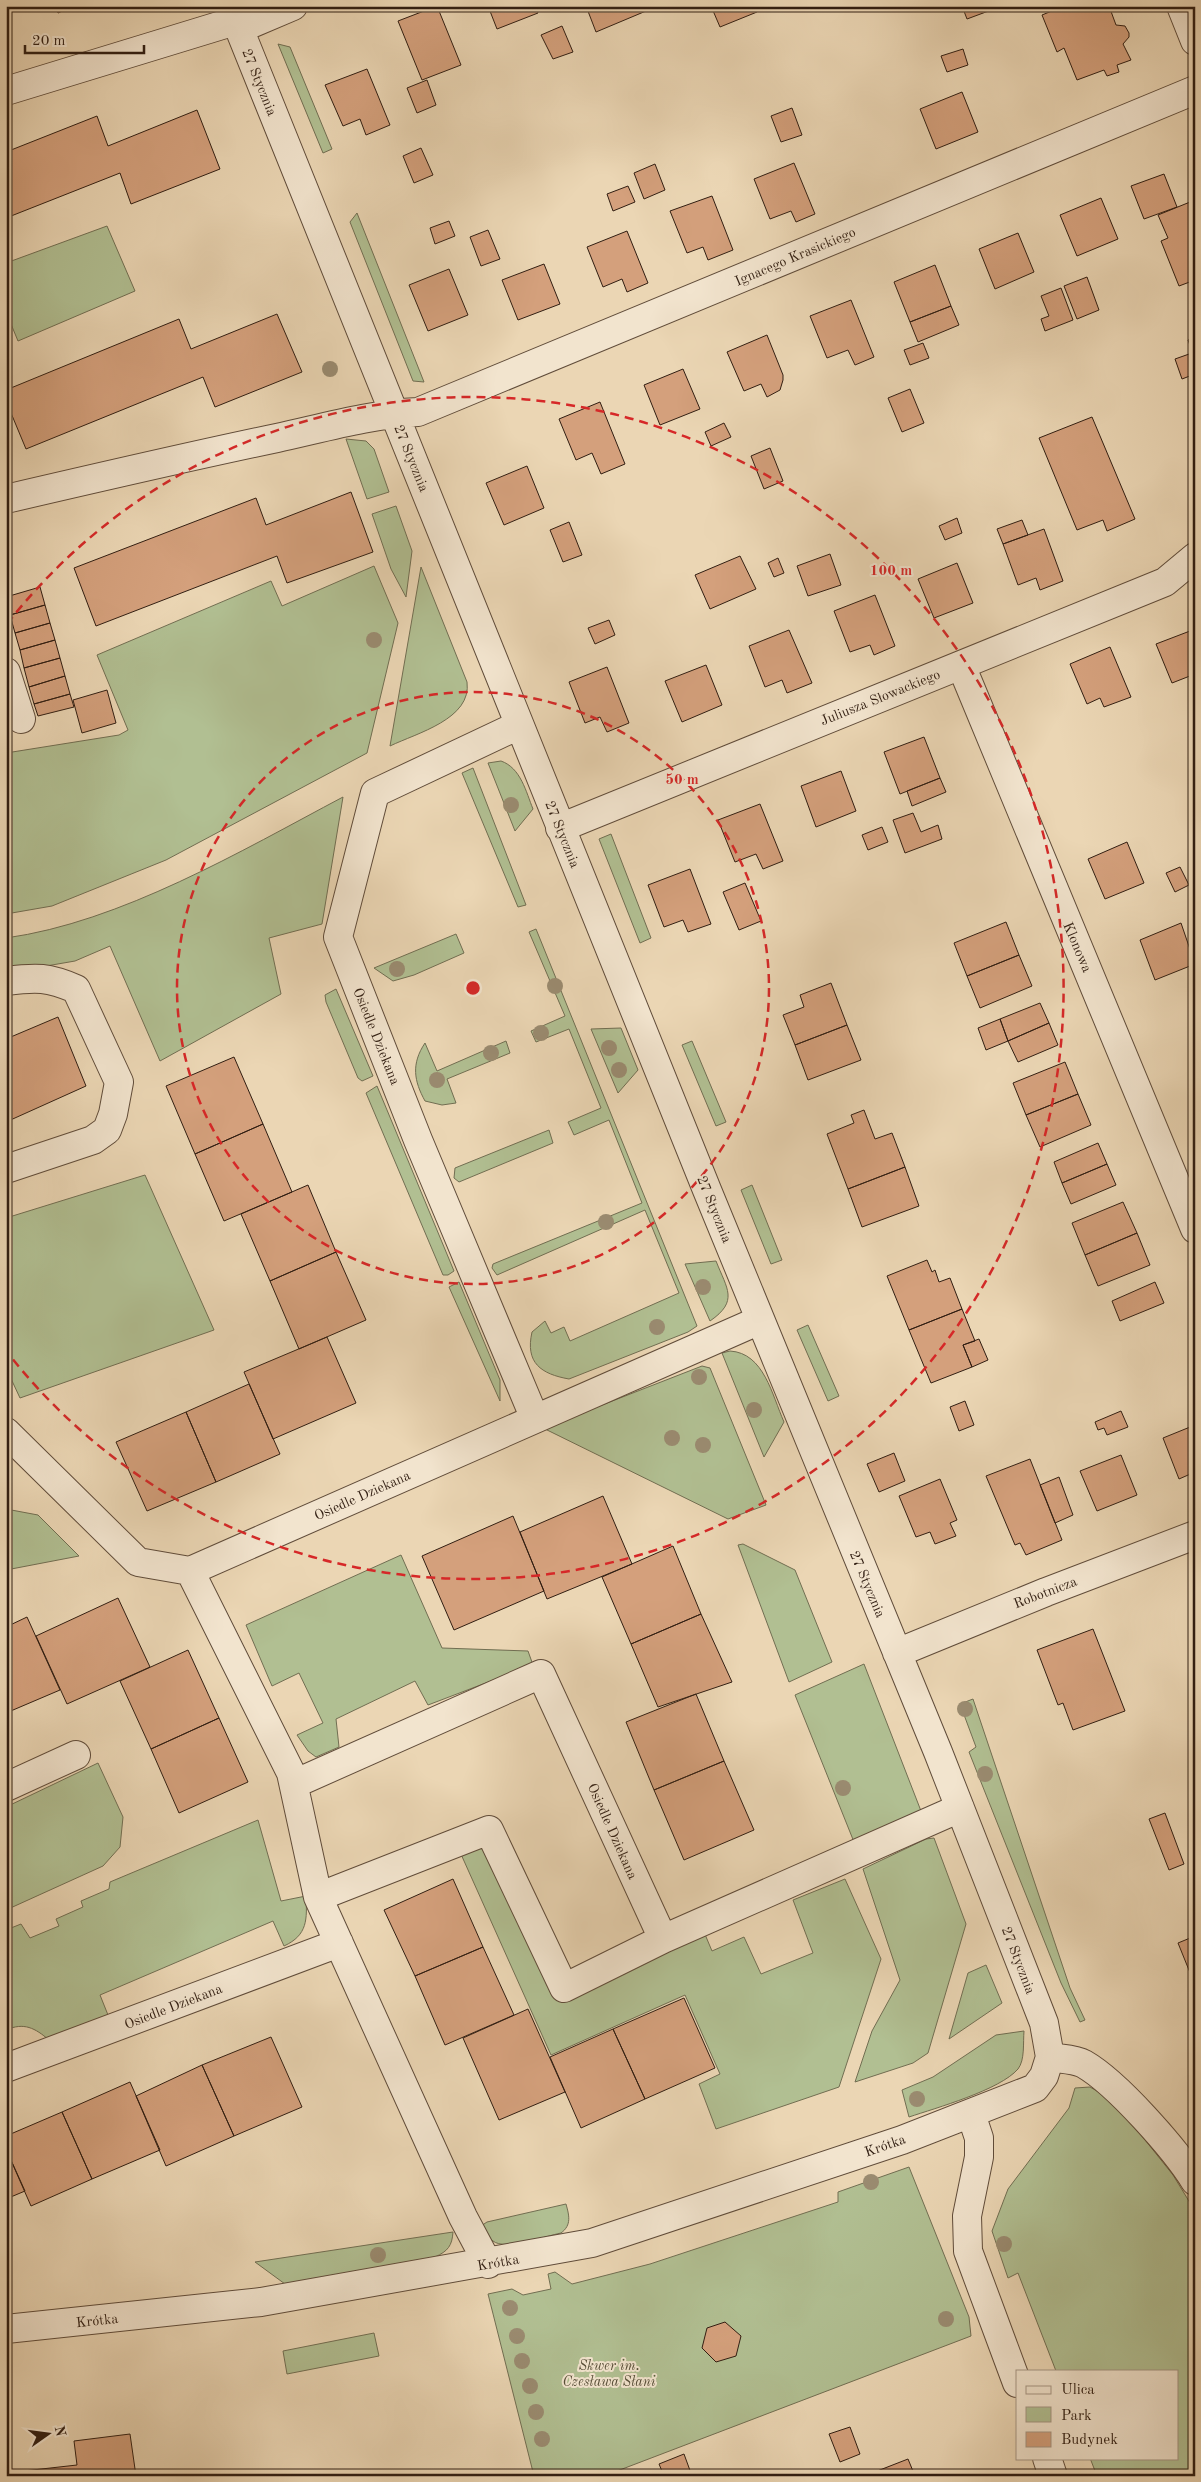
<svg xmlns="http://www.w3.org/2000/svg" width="1201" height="2482" viewBox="0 0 1201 2482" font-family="'Old Standard TT',serif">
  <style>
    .green { fill: #b1bf92; stroke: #716e52 }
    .building { fill: #d4a07c; stroke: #311e12 }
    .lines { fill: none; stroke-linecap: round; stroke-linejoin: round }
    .minor-casing { stroke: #604c3a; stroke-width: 30 }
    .minor { stroke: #f2e4ce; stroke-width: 28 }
    .tree { fill: #9a8b70 }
    .ring { fill: none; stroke: #d62828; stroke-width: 2.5; stroke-dasharray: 9 6 }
    .labels { text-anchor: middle; stroke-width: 4; stroke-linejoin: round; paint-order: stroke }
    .street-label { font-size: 14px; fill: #311e12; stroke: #f2e4ce }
    .park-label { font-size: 14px; font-style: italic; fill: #574e38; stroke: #f2e4ce }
    .centre { fill: #d62828; stroke: #f2e4ce; stroke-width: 2.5 }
    .ring-label { font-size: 15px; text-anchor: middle; font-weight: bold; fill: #d62828; stroke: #f2e4ce; stroke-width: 4; stroke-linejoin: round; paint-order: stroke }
  </style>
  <rect width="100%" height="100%" fill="#ebd6b4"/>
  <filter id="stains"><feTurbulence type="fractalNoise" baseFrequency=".004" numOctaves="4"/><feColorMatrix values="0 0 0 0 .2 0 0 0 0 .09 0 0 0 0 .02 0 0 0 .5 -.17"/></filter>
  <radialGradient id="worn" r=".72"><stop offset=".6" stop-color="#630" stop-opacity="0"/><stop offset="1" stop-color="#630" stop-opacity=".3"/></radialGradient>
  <!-- green -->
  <path class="green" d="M278 44 290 47 332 149 323 153Z
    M357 213 424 382 413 381 350 222Z
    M107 226 135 291 18 341 6 312V263Z
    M346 439 366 441 374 449 389 492 367 499Z
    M396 506 412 551 406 597 391 569 372 514Z
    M374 566 398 623 367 753 166 860 52 906 6 914V753L119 735 128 730 97 655 271 581 282 606Z
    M421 567 467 682C472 719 417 733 390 746Z
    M501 761C521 768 526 792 533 809L515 831 488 763Z
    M473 768 526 905 518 907 462 773Z
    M343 797 322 924 269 938 281 994 160 1061 110 946 75 961 6 973V938C121 922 241 851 343 797Z
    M611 834 651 938 640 943 599 839Z
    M536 929 697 1326 688 1332 569 1379C541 1374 525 1363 532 1332L545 1321 551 1333 564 1327 570 1341 679 1293 645 1210 497 1275 492 1268 493 1264 642 1203 609 1120 574 1135 568 1122 601 1108 569 1029 536 1042 531 1031 565 1016 529 932Z
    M456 934 464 953 414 975 393 981 374 968Z
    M336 989 373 1076 362 1081 358 1078 326 1002 325 995Z
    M621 1028 638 1070 618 1093 591 1029Z
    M506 1041 510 1053 447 1079 456 1103 442 1105 425 1101C414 1081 411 1064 425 1043L437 1071Z
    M692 1041 726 1122 716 1126 682 1045Z
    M377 1086 454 1271 448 1275H443L366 1093Z
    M549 1130 553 1143 459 1182 454 1178 455 1168Z
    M145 1175 214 1330 20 1398 6 1368V1218Z
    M752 1185 782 1260 771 1264 741 1190Z
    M716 1261C727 1289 739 1301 710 1321L685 1264Z
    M459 1282 500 1380V1401L449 1287Z
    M808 1325 839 1396 828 1401 797 1330Z
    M730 1351C764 1353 772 1395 784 1422L764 1457 722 1353Z
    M702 1366 710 1368 766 1505 728 1519 543 1428Z
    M6 1509 38 1515 79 1556 6 1570Z
    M743 1544 795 1570 832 1662 789 1682 738 1545Z
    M401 1555 442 1648 528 1651 533 1665 428 1705 415 1681 336 1719 339 1747 316 1757 308 1751 297 1735 323 1723 299 1673 272 1686 246 1625Z
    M864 1664 921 1811 854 1842 795 1695Z
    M973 1699 1070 1988 1085 2020 1080 2022 1061 1983 969 1752 976 1747 960 1704Z
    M98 1763 123 1817 120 1847 103 1866 6 1910V1807Z
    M258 1820 281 1901 306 1896C307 1919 308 1935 284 1946L273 1921 100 1995 110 2020 49 2040C35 2028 24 2022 6 2030V1930L21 1924 30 1938 59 1926 56 1919 83 1907 81 1901 109 1889 110 1882Z
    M934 1838 966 1924 928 2053 913 2063 855 2082 872 2031 900 1980 863 1869 926 1839Z
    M473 1846 486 1850 559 1998 704 1932 712 1951 744 1937 761 1974 813 1953 793 1900 845 1879 881 1959 839 2087 716 2129 699 2084 720 2074 685 1995 551 2055 460 1852Z
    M986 1965 1002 2003 949 2039 968 1973Z
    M1024 2031C1023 2043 1025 2060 1018 2069 1000 2090 936 2108 909 2117L902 2090 933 2077 996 2035Z
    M1090 2087 1114 2101 1173 2175 1195 2211V2476H1097L1090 2458H1177V2371H1056L1018 2273 1008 2278 992 2231 1008 2189 1069 2108 1075 2088Z
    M909 2167 969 2317 971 2336 604 2476H534L488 2294 512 2289 523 2295 551 2289 548 2274 555 2272 572 2284 650 2264 838 2202V2192Z
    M566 2204C569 2215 572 2225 561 2233 546 2236 505 2251 493 2241 488 2238 484 2231 481 2226L487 2222Z
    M453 2232C452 2246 448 2251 435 2257L285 2284 255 2262Z
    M374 2333 379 2356 287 2374 283 2351Z"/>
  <!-- building -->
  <path class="building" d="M55 6H73L58 13Z
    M437 6 461 65 422 80 398 21Z
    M488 6H535L538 13 497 29Z
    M586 6H644L646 11 596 32Z
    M711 6H755L757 12 720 27Z
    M962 6H1002L967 19Z
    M1064 6H1109L1116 25 1125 26 1129 33V37L1123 44 1131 60 1117 65 1119 72 1107 76 1104 70 1077 80 1064 48 1057 52 1042 15Z
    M562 26 573 52 553 59 541 35Z
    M963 49 968 65 947 72 941 56Z
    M367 69 390 125 366 135 360 119 343 126 325 85Z
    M427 80 436 105 417 113 407 88Z
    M962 92 978 132 936 149 920 109Z
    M792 108 802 135 781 142 771 116Z
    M197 110 220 169 131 204 120 173 6 218V152L97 116 108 146Z
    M421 148 433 175 414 183 403 156Z
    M794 163 815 214 796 222 791 211 770 219 754 179Z
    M655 164 665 190 644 199 634 173Z
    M1164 174 1177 207 1144 219 1131 186Z
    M628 186 635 202 613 211 607 194Z
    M712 196 733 250 708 260 703 247 687 253 670 211Z
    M1101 198 1118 239 1077 256 1060 215Z
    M1195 200V280L1179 286 1161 241 1168 238 1158 215Z
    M449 221 455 236 435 244 430 228Z
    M488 230 500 259 481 266 470 237Z
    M627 231 648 283 627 292 622 279 603 287 587 247Z
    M1018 233 1034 272 995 289 979 249Z
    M544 264 560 304 518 320 502 280Z
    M935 265 951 306 910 322 894 282Z
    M449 269 468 315 428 331 409 285Z
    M1087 277 1099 310 1077 319 1064 286Z
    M1061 288 1073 320 1045 331 1041 319 1049 316 1041 296Z
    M851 300 874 357 855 365 848 350 827 358 810 316Z
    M951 306 959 325 918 342 910 322Z
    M277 314 302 372 215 407 203 377 26 449 6 401V390L179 319 191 349Z
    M767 335 783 375V380L780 390 767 397 761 384 744 391 727 352Z
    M1195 337V359L1188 340Z
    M923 343 929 358 910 365 904 350Z
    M1192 353 1195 359V374L1182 379 1175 359Z
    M683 369 700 409 660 425 644 385Z
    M910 389 924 423 902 432 888 398Z
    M600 402 625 464 601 474 592 453 576 460 559 419Z
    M1092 417 1135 519 1107 531 1103 520 1077 530 1039 438Z
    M724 423 731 437 711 446 705 432Z
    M770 448 783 481 764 489 751 456Z
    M527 466 544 508 504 525 486 483Z
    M351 492 373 552 287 583 277 556 96 626 74 568 256 498 266 525Z
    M957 518 962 533 945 540 939 526Z
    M1022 520 1028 535 1003 544 997 529Z
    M569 522 582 555 563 562 550 530Z
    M1044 529 1063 581 1040 590 1036 578 1018 585 1003 544Z
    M830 554 841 585 808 596 797 566Z
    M740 556 756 589 710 609 695 575Z
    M778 558 784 573 774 577 768 563Z
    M957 563 973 603 934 618 918 579Z
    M40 587 45 605 10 615 6 597Z
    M875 595 895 646 874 655 870 645 850 652 834 611Z
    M45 605 50 623 15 633 10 615Z
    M609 620 615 635 595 644 588 628Z
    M50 623 55 640 20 650 15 633Z
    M789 630 812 683 787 693 782 680 765 687 749 646Z
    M1190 631 1195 644V674L1172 683 1156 644Z
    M55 640 60 658 24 668 20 650Z
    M1110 647 1131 697 1104 707 1100 698 1087 704 1070 664Z
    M60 658 65 676 29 687 24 668Z
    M706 665 722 705 682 722 665 681Z
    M607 667 629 723 607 732 600 717 585 723 569 682Z
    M65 676 70 694 34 704 29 687Z
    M107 690 116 723 82 733 73 700Z
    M70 694 74 707 38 716 34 704Z
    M924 737 940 778 900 794 884 752Z
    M841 771 856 811 816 827 801 786Z
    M940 778 946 792 912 806 907 791Z
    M760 804 783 861 763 869 756 854 735 862 718 820Z
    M913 813 921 832 938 825 942 839 905 853 893 820Z
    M882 827 888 842 868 850 862 835Z
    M1127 842 1144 883 1105 899 1088 859Z
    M1180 867 1189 885 1175 892 1166 873Z
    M690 869 711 924 688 932 683 920 664 927 648 885Z
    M745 883 761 921 739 930 723 892Z
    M1006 922 1019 955 967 976 954 943Z
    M1181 923 1195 964 1155 980 1140 940Z
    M1019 955 1032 986 980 1008 967 976Z
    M831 983 847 1025 795 1045 783 1015 804 1007 800 995Z
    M1040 1003 1049 1023 1008 1041 1000 1019Z
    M58 1017 86 1086 6 1122V1039Z
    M1000 1019 1008 1041 986 1050 978 1028Z
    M1049 1023 1058 1045 1018 1062 1008 1041Z
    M847 1025 861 1060 808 1080 795 1045Z
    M234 1057 263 1124 195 1154 166 1086Z
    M1065 1062 1078 1094 1026 1115 1013 1083Z
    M1078 1094 1091 1125 1040 1147 1026 1115Z
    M864 1110 875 1139 892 1133 905 1167 848 1189 827 1134 854 1123 851 1115Z
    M263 1124 292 1192 224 1221 195 1154Z
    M1098 1143 1107 1164 1062 1183 1054 1162Z
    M1107 1164 1116 1185 1071 1204 1062 1183Z
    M905 1167 919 1206 862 1227 848 1189Z
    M308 1185 336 1252 270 1281 241 1214Z
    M1123 1202 1137 1233 1085 1255 1072 1223Z
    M1137 1233 1150 1265 1098 1286 1085 1255Z
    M336 1252 366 1320 299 1349 270 1281Z
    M927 1260 932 1272 935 1270 939 1282 950 1278 962 1309 909 1330 887 1276Z
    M1155 1282 1164 1303 1120 1321 1112 1301Z
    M962 1309 975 1341 963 1345 972 1367 931 1383 909 1330Z
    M327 1337 356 1403 273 1439 244 1372Z
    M979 1339 988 1360 972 1367 963 1345Z
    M249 1384 280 1454 216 1482 186 1412Z
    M965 1401 974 1425 959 1431 950 1407Z
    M1121 1411 1128 1427 1107 1435 1104 1428 1098 1430 1095 1422Z
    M186 1412 216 1482 147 1511 116 1442Z
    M1195 1425V1472L1179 1479 1163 1438Z
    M894 1453 905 1481 879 1492 867 1464Z
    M1121 1455 1137 1495 1097 1511 1080 1471Z
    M1030 1459 1062 1540 1026 1555 1020 1543 1015 1545 986 1476Z
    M1059 1477 1073 1515 1055 1523 1040 1485Z
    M940 1479 957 1520 950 1523 956 1536 935 1544 930 1532 916 1537 899 1496Z
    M603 1496 632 1564 547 1599 520 1532Z
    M513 1516 544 1591 454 1630 422 1556Z
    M673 1546 701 1614 631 1644 602 1577Z
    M118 1598 150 1667 67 1704 36 1636Z
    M701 1614 732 1682 658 1707 631 1644Z
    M27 1617 60 1690 6 1713V1627Z
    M1093 1629 1125 1711 1073 1730 1063 1703 1058 1705 1037 1650Z
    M188 1650 219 1718 151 1749 120 1681Z
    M696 1694 724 1761 654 1790 626 1722Z
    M219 1718 248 1782 179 1813 151 1749Z
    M724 1761 754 1830 684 1860 654 1790Z
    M1165 1813 1184 1864 1169 1870 1149 1819Z
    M453 1879 483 1947 415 1976 384 1910Z
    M1195 1936V1985L1178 1943Z
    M483 1947 514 2015 445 2045 415 1976Z
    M684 1998 715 2068 645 2099 613 2029Z
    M528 2009 565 2092 499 2120 463 2038Z
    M613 2029 645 2099 581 2128 550 2057Z
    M271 2037 302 2107 234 2136 202 2065Z
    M202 2065 234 2136 166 2166 136 2096Z
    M130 2082 160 2150 92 2179 62 2112Z
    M62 2112 92 2179 31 2206 6 2149V2136Z
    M6 2149 25 2191 6 2199Z
    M725 2322 741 2336 736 2356 716 2362 702 2348 707 2328Z
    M850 2427 860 2454 840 2462 829 2434Z
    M130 2434 136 2476H6V2473L77 2465 74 2441Z
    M684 2454 692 2476H664L659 2464Z
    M908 2459 915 2476 867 2475Z"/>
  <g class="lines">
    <!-- minor casing -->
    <g class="minor-casing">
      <path id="minor" d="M1181 6 1195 41
        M239 29 293 6
        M6 91 235 21
        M6 499C96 478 186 457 277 438 323 428 371 414 418 412L1195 90
        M961 665 1195 1229
        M6 672 21 719
        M519 725 375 793 338 937 418 1140 535 1419
        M560 828 1165 582 1195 557
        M6 981C37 977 48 977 76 989L119 1082 113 1114 107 1130 93 1140 6 1169
        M6 1432 138 1562 190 1571 760 1320
        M190 1571 291 1773 318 1897 463 2217 488 2264
        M897 1653 1046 1592 1195 1535
        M294 1784 541 1674 663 1939 960 1808
        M6 1787 76 1755
        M318 1897 489 1830 564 1988 663 1939
        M1050 2057C1060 2059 1075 2059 1084 2064 1117 2083 1175 2149 1195 2181
        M6 2068 339 1943
        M971 2114 979 2138V2157L967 2216 968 2251 1017 2383
        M6 2329 261 2302 592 2243 902 2140 1035 2088 1044 2076 1050 2057 1044 2023 938 1752 707 1190 230 6
        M1047 2458 1053 2476"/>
    </g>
    <!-- minor -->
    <use href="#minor" class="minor"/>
  </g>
  <!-- trees -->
  <g class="tree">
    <circle cx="330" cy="369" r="8"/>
    <circle cx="374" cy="640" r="8"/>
    <circle cx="511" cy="805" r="8"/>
    <circle cx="397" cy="969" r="8"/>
    <circle cx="555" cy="986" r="8"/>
    <circle cx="541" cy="1033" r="8"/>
    <circle cx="609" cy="1048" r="8"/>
    <circle cx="491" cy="1053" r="8"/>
    <circle cx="619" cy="1070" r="8"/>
    <circle cx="437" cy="1080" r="8"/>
    <circle cx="606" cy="1222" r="8"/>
    <circle cx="703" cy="1287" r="8"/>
    <circle cx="657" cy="1327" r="8"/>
    <circle cx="699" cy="1377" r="8"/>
    <circle cx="754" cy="1410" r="8"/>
    <circle cx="672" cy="1438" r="8"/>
    <circle cx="703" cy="1445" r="8"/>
    <circle cx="965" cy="1709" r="8"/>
    <circle cx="985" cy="1774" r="8"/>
    <circle cx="843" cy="1788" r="8"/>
    <circle cx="917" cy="2099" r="8"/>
    <circle cx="871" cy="2182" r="8"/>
    <circle cx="1004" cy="2244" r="8"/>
    <circle cx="378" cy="2255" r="8"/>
    <circle cx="510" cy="2308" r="8"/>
    <circle cx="946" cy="2319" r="8"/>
    <circle cx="517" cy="2336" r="8"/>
    <circle cx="522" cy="2361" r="8"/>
    <circle cx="530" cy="2386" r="8"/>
    <circle cx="536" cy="2412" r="8"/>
    <circle cx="542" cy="2439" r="8"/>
  </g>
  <!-- distance rings -->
  <g class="ring">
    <circle cx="473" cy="988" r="296"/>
    <path d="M7 624A591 591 0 1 1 7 1352"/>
  </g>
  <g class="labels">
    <!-- street labels -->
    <g class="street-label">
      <text transform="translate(260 82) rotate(68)" y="5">27 Stycznia</text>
      <text transform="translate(795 256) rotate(-23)" y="5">Ignacego Krasickiego</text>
      <text transform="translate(412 458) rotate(68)" y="5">27 Stycznia</text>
      <text transform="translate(880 697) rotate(-22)" y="5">Juliusza Słowackiego</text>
      <text transform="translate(563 834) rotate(68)" y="5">27 Stycznia</text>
      <text transform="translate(1078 947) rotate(67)" y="5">Klonowa</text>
      <text transform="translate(377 1036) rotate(68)" y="5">Osiedle Dziekana</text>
      <text transform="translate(715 1209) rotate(68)" y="5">27 Stycznia</text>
      <text transform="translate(362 1495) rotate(-24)" y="5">Osiedle Dziekana</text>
      <text transform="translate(868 1584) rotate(67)" y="5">27 Stycznia</text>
      <text transform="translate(1045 1592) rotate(-21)" y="5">Robotnicza</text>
      <text transform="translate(613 1831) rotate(66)" y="5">Osiedle Dziekana</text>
      <text transform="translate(1019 1960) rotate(69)" y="5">27 Stycznia</text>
      <text transform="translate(173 2006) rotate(-21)" y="5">Osiedle Dziekana</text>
      <text transform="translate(885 2145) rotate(-19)" y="5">Krótka</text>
      <text transform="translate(498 2262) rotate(-10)" y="5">Krótka</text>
      <text transform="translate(97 2320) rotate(-6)" y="5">Krótka</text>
    </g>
    <!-- park labels -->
    <g class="park-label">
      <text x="609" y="2370">Skwer im.<tspan x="609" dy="16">Czesława Słani</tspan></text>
    </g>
  </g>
  <circle cx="473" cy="988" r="8" class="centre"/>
  <g class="ring-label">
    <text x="891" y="575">100 m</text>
    <text x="682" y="784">50 m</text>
  </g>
  <!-- margin -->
  <rect width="1201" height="2482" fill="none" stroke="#ebd6b4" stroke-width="25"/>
  <rect x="8" y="8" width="1186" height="2467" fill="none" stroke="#311e12" stroke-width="2.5"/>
  <rect x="12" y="12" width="1176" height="2457" fill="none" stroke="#311e12"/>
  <!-- legend -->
  <rect x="1016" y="2370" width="162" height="90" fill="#f2e4ce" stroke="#a59583"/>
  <rect x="1026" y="2386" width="25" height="8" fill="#f2e4ce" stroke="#a59583"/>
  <text x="1061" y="2394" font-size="15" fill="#311e12">Ulica</text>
  <rect x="1026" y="2407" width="25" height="15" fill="#b1bf92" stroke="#a59583"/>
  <text x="1061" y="2420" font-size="15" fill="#311e12">Park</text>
  <rect x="1026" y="2432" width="25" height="15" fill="#d4a07c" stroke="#a59583"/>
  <text x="1061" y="2444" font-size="15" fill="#311e12">Budynek</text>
  <!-- north arrow -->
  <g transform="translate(48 2434) rotate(76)" stroke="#f2e4ce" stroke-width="4" paint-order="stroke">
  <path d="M0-4L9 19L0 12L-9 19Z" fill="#311e12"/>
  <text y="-8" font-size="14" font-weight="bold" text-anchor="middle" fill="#311e12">N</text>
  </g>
  <!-- scale -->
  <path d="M25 45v8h119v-8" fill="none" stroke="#311e12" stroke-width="2.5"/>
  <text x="32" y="45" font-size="15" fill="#311e12" stroke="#f2e4ce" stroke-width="4" paint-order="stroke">20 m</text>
  <rect width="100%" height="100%" filter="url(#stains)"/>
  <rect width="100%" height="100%" fill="url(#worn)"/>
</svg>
